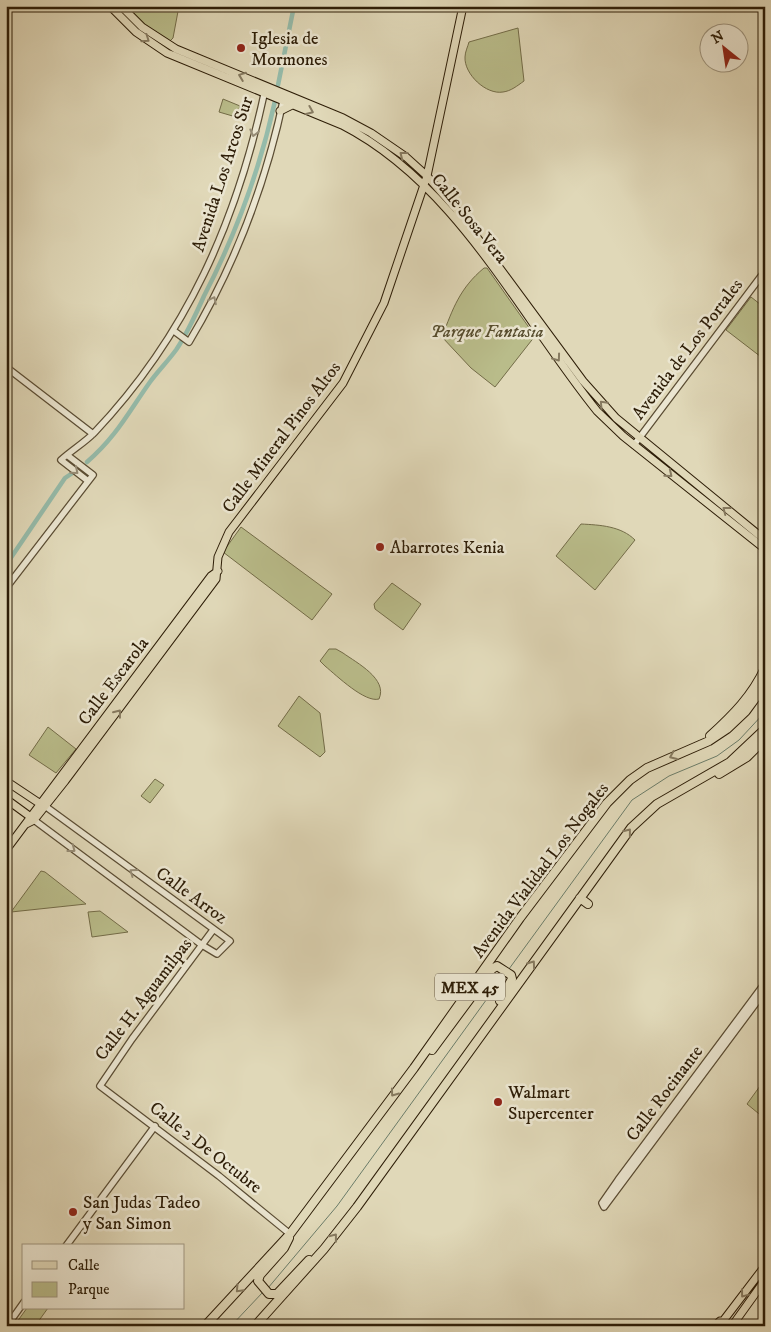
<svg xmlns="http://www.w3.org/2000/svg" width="771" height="1332" viewBox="0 0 771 1332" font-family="'IM FELL DW Pica',serif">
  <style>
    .green { fill: #b9bc8a; stroke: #736c48 }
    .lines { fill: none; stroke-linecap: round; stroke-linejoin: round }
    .stream { stroke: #6b7c69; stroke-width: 1 }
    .canal { stroke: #95bbaa; stroke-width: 4.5 }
    .minor-casing { stroke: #5a4c33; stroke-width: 8 }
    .major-casing { stroke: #2d1d07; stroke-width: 9 }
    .highway-casing { stroke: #2d1d07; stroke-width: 10 }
    .minor { stroke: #ebe6d1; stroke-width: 5.5 }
    .major { stroke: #e0d8b8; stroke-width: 7 }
    .highway { stroke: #e0d8b8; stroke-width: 8 }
    .oneway { stroke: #867a60 }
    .oneway2 { stroke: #968c76 }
    .poi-dot { fill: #8f2418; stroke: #ebe6d1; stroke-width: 2 }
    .labels { text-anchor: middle; stroke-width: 5; stroke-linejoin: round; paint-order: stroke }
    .shield { fill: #ebe6d1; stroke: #665944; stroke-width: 1 }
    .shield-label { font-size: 16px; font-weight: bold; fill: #2d1d07 }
    .poi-label { font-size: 18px; fill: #2d1d07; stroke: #ebe6d1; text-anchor: start }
    .street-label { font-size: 18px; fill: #2d1d07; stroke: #ebe6d1 }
    .park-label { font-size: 18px; font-style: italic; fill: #574d2e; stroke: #ebe6d1 }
  </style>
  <rect width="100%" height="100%" fill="#e0d8b8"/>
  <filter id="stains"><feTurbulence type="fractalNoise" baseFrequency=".004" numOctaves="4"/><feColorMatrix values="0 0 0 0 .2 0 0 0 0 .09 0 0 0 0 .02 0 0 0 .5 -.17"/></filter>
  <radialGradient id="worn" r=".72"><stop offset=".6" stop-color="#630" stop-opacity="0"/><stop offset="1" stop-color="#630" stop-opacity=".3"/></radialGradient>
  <!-- green -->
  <path class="green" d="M123 6H179L173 38 170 41 138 20Z
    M518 28 524 81C517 86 511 91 503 92 486 95 464 74 465 57 465 52 468 46 469 42Z
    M223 99 240 106 236 117 219 112Z
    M484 268H487L535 336 495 387 471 368 442 337C453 308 460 288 484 268Z
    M751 297 765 308V360L726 330Z
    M581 524C600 525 621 526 635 540L595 590 556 556Z
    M241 527 332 594 312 620 223 552Z
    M392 583 421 604 403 630 375 609 374 604Z
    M329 649H336L343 653C357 663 388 679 379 699 365 703 337 676 325 666L320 661Z
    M299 696 320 713 325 752 320 757 278 726Z
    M48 727 76 749 56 773 29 755Z
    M155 779 164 785 150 803 141 796Z
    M41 871 45 872 86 904 11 912Z
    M100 911 128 932 92 937 88 912Z
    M760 1086 765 1089 764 1118 747 1104Z
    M27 1308H48L35 1326H14Z"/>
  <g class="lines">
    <!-- stream -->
    <path class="stream" d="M509 969 632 800 669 776 717 756 739 740 765 712
      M268 1288 337 1206 505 974
      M231 1326 263 1292"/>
    <!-- canal -->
    <path class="canal" d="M278 85 294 6
      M87 462C116 437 128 413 150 382 158 371 168 361 176 350 187 334 196 314 204 296 236 234 260 169 275 101
      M6 565 65 478 71 474"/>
    <!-- minor casing -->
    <g class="minor-casing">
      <path id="minor" d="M174 331 189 342C234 267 266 183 284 97
        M6 367 93 434
        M634 445 765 271
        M88 481 61 460C72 450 84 443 94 433 187 335 237 221 265 90
        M6 588 93 475 67 455
        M34 820 202 945 217 954 230 941 45 806
        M213 930 132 1039 100 1086 219 1176 290 1234
        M765 983 618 1180 602 1203 604 1207 765 991
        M66 1246 155 1126
        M7 1326 24 1302
        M686 1326 715 1325"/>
    </g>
    <!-- major casing -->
    <g class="major-casing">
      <path id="major" d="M110 6 136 32 167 53 342 125C457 184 518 313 597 411L623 436 765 549
        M121 6 142 27 176 49 343 118 371 133 406 157 427 176 456 209 583 381 616 418 765 540
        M280 111 294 104
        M6 781 42 805
        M6 799 32 818
        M26 824 34 820 65 781 216 579 218 557 229 532 343 383 384 303 427 176 463 6
        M6 850 211 576 218 571
        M723 1321 765 1266
        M715 1326 720 1321H725
        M732 1326 765 1280"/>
    </g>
    <!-- highway casing -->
    <g class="highway-casing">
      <path id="highway" d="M710 736C733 715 752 696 765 668
        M719 774 747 757 765 739
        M580 898 588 904
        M432 1050 492 969 497 966 511 975 512 979 500 1001
        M289 1238 284 1248 260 1275 258 1281 269 1294H277L309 1260
        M205 1326 290 1234 414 1068 520 918 607 803 630 780 647 768 709 741 727 729 746 711 765 685
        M255 1326 324 1249 357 1207 631 828 657 804 730 762 765 729"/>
    </g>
    <!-- minor -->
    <use href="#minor" class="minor"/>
    <!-- major -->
    <use href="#major" class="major"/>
    <!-- highway -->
    <use href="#highway" class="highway"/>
  </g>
  <!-- one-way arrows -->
  <defs><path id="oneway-chevron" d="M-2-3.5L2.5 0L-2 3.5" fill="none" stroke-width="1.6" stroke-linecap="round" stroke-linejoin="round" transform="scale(1.25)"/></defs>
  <g class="oneway">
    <use href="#oneway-chevron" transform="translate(146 39) rotate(35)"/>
    <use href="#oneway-chevron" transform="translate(242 76) rotate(-159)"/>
    <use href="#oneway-chevron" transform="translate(310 111) rotate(23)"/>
    <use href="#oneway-chevron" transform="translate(403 155) rotate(-142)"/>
    <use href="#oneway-chevron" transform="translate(557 358) rotate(54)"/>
    <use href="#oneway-chevron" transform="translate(603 404) rotate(-133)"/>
    <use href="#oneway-chevron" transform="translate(669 474) rotate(39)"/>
    <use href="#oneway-chevron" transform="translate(726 510) rotate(-142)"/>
    <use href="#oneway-chevron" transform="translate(118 713) rotate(-52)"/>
    <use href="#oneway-chevron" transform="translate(673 756) rotate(157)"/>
    <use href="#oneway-chevron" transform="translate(628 832) rotate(-52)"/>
    <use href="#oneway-chevron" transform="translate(532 964) rotate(-54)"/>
    <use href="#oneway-chevron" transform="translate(394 1093) rotate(126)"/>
    <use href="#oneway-chevron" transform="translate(334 1237) rotate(-52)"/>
    <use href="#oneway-chevron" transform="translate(239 1289) rotate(133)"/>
    <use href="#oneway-chevron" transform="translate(744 1294) rotate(127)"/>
  </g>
  <g class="oneway2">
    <use href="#oneway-chevron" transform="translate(254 133) rotate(104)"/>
    <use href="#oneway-chevron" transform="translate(213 300) rotate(-64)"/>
    <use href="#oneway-chevron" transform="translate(75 471) rotate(39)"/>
    <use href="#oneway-chevron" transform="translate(72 849) rotate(37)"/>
    <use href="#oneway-chevron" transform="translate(133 872) rotate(-144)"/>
  </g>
  <!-- markers -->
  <g class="poi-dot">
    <circle cx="241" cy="48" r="5"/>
    <circle cx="380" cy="547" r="5"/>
    <circle cx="498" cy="1102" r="5"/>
    <circle cx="73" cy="1212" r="5"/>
  </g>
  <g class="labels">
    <!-- shield labels -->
    <rect class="shield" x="435" y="973.5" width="70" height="27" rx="4"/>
    <g class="shield-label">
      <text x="470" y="993">MEX 45</text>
    </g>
    <!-- poi labels -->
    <g class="poi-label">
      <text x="251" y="44">Iglesia de<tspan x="251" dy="21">Mormones</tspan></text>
      <text x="390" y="553">Abarrotes Kenia</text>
      <text x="508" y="1098">Walmart<tspan x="508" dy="21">Supercenter</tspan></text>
      <text x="83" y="1208">San Judas Tadeo<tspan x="83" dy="21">y San Simon</tspan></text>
    </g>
    <!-- street labels -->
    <g class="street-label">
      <text transform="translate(222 174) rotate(-72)" y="6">Avenida Los Arcos Sur</text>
      <text transform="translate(470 218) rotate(51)" y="6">Calle Sosa Vera</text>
      <text transform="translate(687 349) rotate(-53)" y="6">Avenida de Los Portales</text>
      <text transform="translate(281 437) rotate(-53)" y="6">Calle Mineral Pinos Altos</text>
      <text transform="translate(113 681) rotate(-53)" y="6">Calle Escarola</text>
      <text transform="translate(540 870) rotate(-53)" y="6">Avenida Vialidad Los Nogales</text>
      <text transform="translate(192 895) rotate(36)" y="6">Calle Arroz</text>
      <text transform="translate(143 999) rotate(-53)" y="6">Calle H. Aguamilpas</text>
      <text transform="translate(664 1093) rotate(-53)" y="6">Calle Rocinante</text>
      <text transform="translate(206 1147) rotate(38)" y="6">Calle 2 De Octubre</text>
    </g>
    <!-- park labels -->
    <g class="park-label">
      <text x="487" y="337">Parque Fantasia</text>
    </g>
  </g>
  <!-- margin -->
  <rect width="771" height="1332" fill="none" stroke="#e0d8b8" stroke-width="25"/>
  <rect x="8" y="8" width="756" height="1317" fill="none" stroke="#2d1d07" stroke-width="2.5"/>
  <rect x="12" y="12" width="746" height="1307" fill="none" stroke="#2d1d07"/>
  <!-- legend -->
  <rect x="22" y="1244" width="162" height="65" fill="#ebe6d1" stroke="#9f9680"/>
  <rect x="32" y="1261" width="25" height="8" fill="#e0d8b8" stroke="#9f9680"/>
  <text x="68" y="1270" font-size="15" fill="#2d1d07">Calle</text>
  <rect x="32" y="1282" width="25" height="15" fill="#b9bc8a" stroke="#9f9680"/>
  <text x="68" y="1294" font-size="15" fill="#2d1d07">Parque</text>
  <!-- north arrow -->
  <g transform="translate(724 48) rotate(330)"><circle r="24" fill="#ebe6d1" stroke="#9f9680"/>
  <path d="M0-4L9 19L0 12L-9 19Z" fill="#8f2418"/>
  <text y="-8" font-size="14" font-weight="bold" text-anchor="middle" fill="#2d1d07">N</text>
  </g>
  <rect width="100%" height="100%" filter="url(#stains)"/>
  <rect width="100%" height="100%" fill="url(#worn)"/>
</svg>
